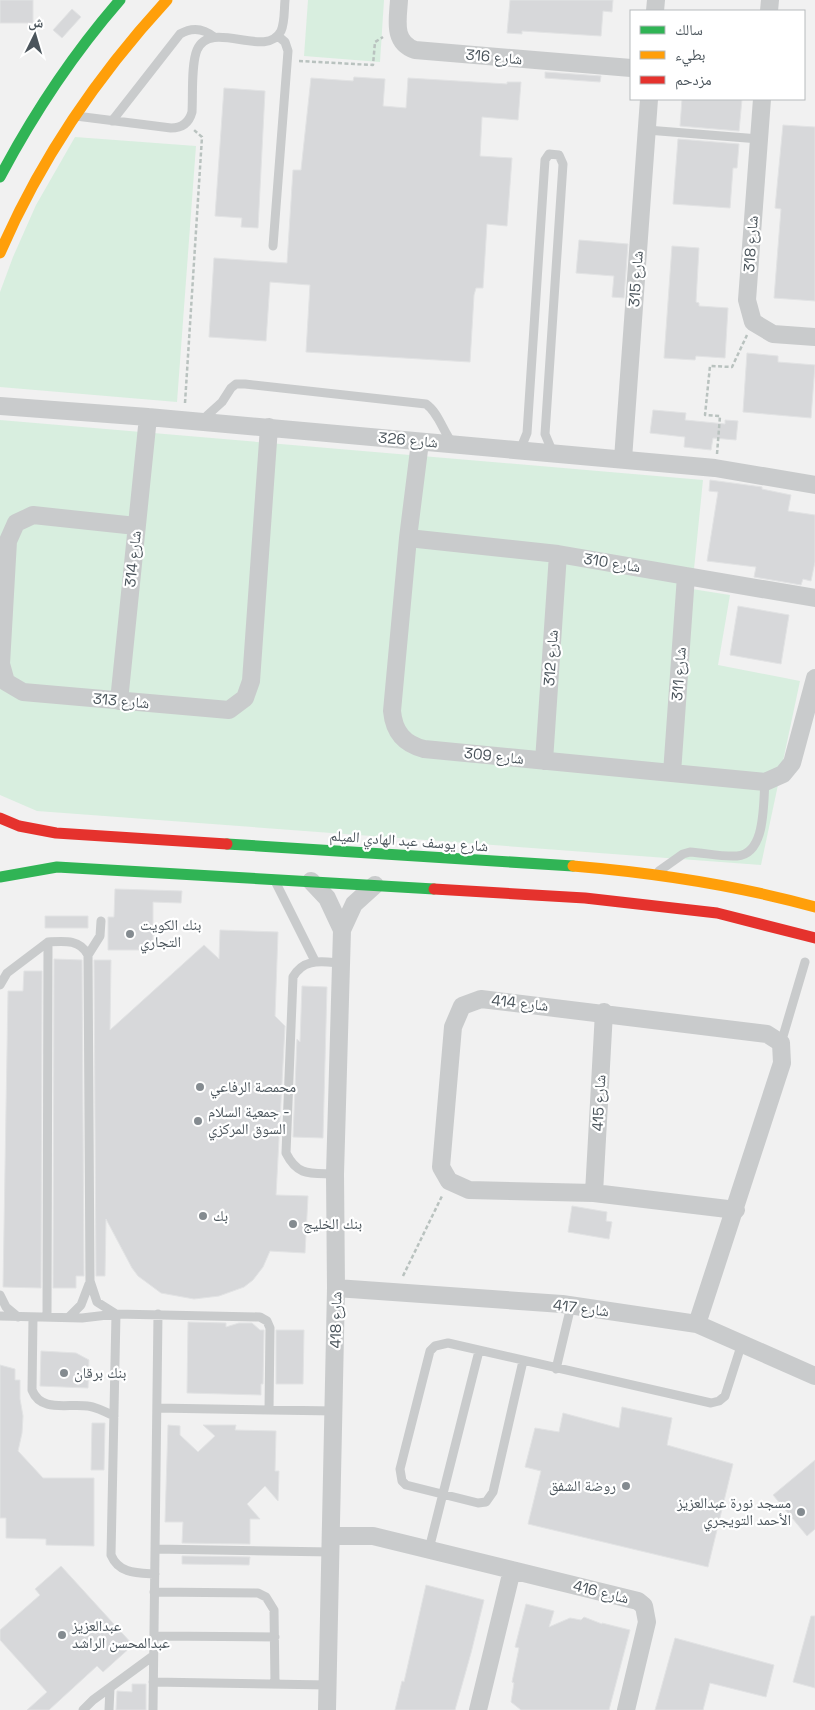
<svg xmlns="http://www.w3.org/2000/svg" width="815" height="1710" viewBox="0 0 815 1710" font-family="'Space Grotesk','Noto Naskh Arabic',sans-serif">
  <style>
    .green { fill: #d8eedf }
    .building { fill: #d7d8da; stroke: #e2e3e4 }
    .lines { fill: none; stroke-linecap: round; stroke-linejoin: round }
    .path { stroke: #b9c2bf; stroke-width: 2.5; stroke-dasharray: 4 2.5; stroke-linecap: butt }
    .lane { stroke: #c9cbcc; stroke-width: 9 }
    .street { stroke: #c9cbcc; stroke-width: 18 }
    .fast { stroke: #30b455; stroke-width: 11 }
    .slow { stroke: #ff9f0a; stroke-width: 11 }
    .jam { stroke: #e5322d; stroke-width: 11 }
    .poi-dot { fill: #848b90; stroke: #fff; stroke-width: 2 }
    .labels { text-anchor: middle; stroke-width: 4.5; stroke-linejoin: round; paint-order: stroke }
    .street-label { font-size: 15px; fill: #4a545b; stroke: #fff }
    .poi-label { font-size: 15px; fill: #4a545b; stroke: #fff; text-anchor: start }
  </style>
  <rect width="100%" height="100%" fill="#f1f1f1"/>
  <!-- green -->
  <path class="green" d="M308 0H384L380 62 304 56Z
    M75 137 196 146 177 402 0 387V292L13 257 36 205Z
    M0 420 703 480 692 589 730 595 718 665 800 681 761 865 37 811 0 795Z"/>
  <!-- building -->
  <path class="building" d="M0 0H33V23H0Z
    M510 0H613L612 12 603 11 601 36 522 31V34L507 33Z
    M72 9 81 17 62 38 53 30Z
    M545 72 601 76 600 82 545 78Z
    M354 77 385 79 383 106 406 108 408 78 507 84V82H521L518 120 482 117 480 156 512 158 507 226 487 224 483 288H476L474 295 470 362 306 352 310 285 270 282 266 341 209 337 214 258 287 263 293 170H301L311 78 353 81Z
    M224 88 265 91 258 228 241 227 242 218 215 216Z
    M682 99H742L739 131 680 126Z
    M783 125 815 127V301L774 298 781 209 775 208Z
    M678 139 739 144 737 168H733L730 208 673 204Z
    M579 240 628 244 624 298 612 297 614 276 576 273Z
    M672 246 699 248 696 302 699 303V306L728 308 725 358 696 356 695 360 664 358Z
    M747 353 778 356V362L815 365 811 418 743 412Z
    M653 410 686 413 685 420 725 424V420L738 421 736 440 713 438 711 450 684 447 685 437 650 433Z
    M710 480 762 487V489L791 495 788 511 815 515V562L811 581 803 579 801 585 754 577 756 567 707 561 718 492 709 491Z
    M738 606 789 615 781 664 730 655Z
    M115 889 182 891 181 903 153 902V950H108V917H114Z
    M45 916H88V928H45Z
    M220 930 278 932 275 1016 285 1026 276 1195 308 1196 305 1253 270 1251 263 1267 253 1280 244 1287 219 1296 194 1299 161 1293 138 1276 132 1268 106 1219 105 1276H96L94 960H111L110 1030 204 945 219 959Z
    M54 959 82 960 84 1276H76V1288H53Z
    M24 971H42L41 1288 3 1287 8 991H23Z
    M302 986 327 987 323 1138 293 1137 297 1039 300 1042Z
    M572 1206 607 1212 606 1221 612 1222 609 1239 568 1232Z
    M188 1322 226 1323V1327L239 1323H252L260 1330H264L263 1384H261V1395L187 1393Z
    M276 1330H304L303 1384H276Z
    M41 1351 76 1353 89 1360 88 1388 40 1386Z
    M0 1365 15 1369V1380H20V1399L23 1416 22 1433 18 1451 43 1478H94V1546L46 1545V1539L6 1538V1518H0Z
    M622 1407 672 1418 667 1445 733 1464 708 1567 528 1524 541 1471 525 1467 535 1428 559 1432 563 1413 619 1428Z
    M92 1423H105L104 1470H91Z
    M168 1425 180 1426V1435L198 1452 215 1436 203 1425H236L235 1430 276 1431 275 1471H279L278 1501 265 1486 247 1504 260 1519H250V1544L182 1543 183 1522H165Z
    M815 1460V1529L807 1536 773 1495Z
    M182 1556 250 1557 249 1565 182 1564Z
    M61 1566 133 1645 103 1672 97 1666 49 1710H27L47 1692 0 1640V1630L40 1595 35 1589Z
    M426 1585 484 1600 471 1653 455 1710H395L402 1681 404 1682Z
    M526 1604 554 1611 549 1627 570 1618 581 1620 584 1617 602 1624V1623L630 1630 609 1710H521L511 1702 514 1683 512 1682 519 1648 515 1647Z
    M811 1616H815V1688L793 1682Z
    M675 1638 774 1665 766 1697 710 1683 703 1710H655Z
    M132 1684H146V1710H116L117 1691 132 1692Z"/>
  <g class="lines">
    <!-- path -->
    <path class="path" d="M299 61 373 65 375 42 383 37
      M185 403 202 137 194 130
      M717 454 720 416 705 415 710 366 732 367 747 335
      M403 1276 442 1196"/>
    <!-- lane -->
    <path class="lane" d="M76 116 171 128C182 128 189 123 192 112 193 95 191 64 197 50 211 18 266 60 281 31 285 22 284 10 285 0
      M112 121 180 34C192 27 203 28 214 37
      M647 130 759 139
      M273 246 288 51 285 42 278 36
      M201 421 222 402 231 388 236 384H245L426 404C439 413 443 432 453 444
      M520 450 527 433 545 160 549 154 559 155 563 164 545 434 553 453
      M659 871 683 854 690 852C705 853 722 857 737 856 766 854 763 804 765 782
      M276 883 315 961
      M88 955 100 936 101 921
      M0 985 7 973 48 942C64 941 80 939 88 955L90 1281 97 1302 116 1314
      M781 1043 805 962
      M335 1174C311 1173 298 1177 286 1153L293 977C304 957 323 962 342 963
      M0 1295 6 1307 18 1317
      M116 1314 111 1555C119 1574 137 1573 155 1574
      M0 1316 82 1318 116 1314 260 1317 267 1321 270 1328 269 1410
      M33 1317 32 1390C41 1413 68 1403 88 1406 96 1407 106 1412 114 1416
      M47 1317 48 942
      M69 1317 81 1305 89 1284
      M523 1361 493 1492 486 1502 478 1503 406 1485 402 1481 400 1469 430 1351 435 1346 448 1343 711 1403 719 1401 725 1396 742 1343
      M556 1369 571 1306
      M157 1408 335 1411
      M155 1549 332 1552
      M429 1549 479 1351
      M154 1592 258 1593 266 1597 274 1610 275 1684
      M154 1636 275 1637
      M153 1682 328 1685
      M83 1710 93 1700 153 1656
      M109 1710 110 1688
      M153 1710 158 1314"/>
    <!-- street -->
    <path class="street" d="M399 0C398 19 392 42 415 50L631 68
      M655 11 656 0
      M769 11 770 0
      M762 99 747 300 753 322 773 334 815 337
      M0 406 148 417 715 468 815 485
      M420 442 408 538 392 711C394 732 404 744 424 749L765 782 783 774 792 763 815 678
      M623 459 649 99
      M136 526 33 515 16 523 8 541 1 664 6 682 23 692 229 710 245 698 251 681 269 427
      M408 538 558 554 815 598
      M119 701 148 417
      M544 761 558 554
      M672 773 686 576
      M311 881 327 898 342 930
      M594 1193 604 1012
      M336 1288 562 1304 697 1324 815 1376
      M697 1324 782 1063 781 1043 767 1034 481 999 462 1006 453 1027 441 1167 449 1181 469 1190 594 1193 736 1210
      M332 1536H373L638 1601 644 1606 647 1622 626 1710
      M327 1710 336 1288 335 1174 342 930 354 904 375 885
      M478 1710 512 1570"/>
    <!-- fast -->
    <path class="fast" d="M0 177C34 113 73 54 120 0
      M227 844 573 866
      M0 877 57 867 434 889"/>
    <!-- slow -->
    <path class="slow" d="M0 253C41 158 97 76 167 0
      M573 866C656 873 736 885 815 907"/>
    <!-- jam -->
    <path class="jam" d="M0 818 19 826 56 833 227 844
      M434 889 585 898 717 913 815 938"/>
  </g>
  <!-- markers -->
  <g class="poi-dot">
    <circle cx="130" cy="934" r="5"/>
    <circle cx="200" cy="1087" r="5"/>
    <circle cx="198" cy="1121" r="5"/>
    <circle cx="203" cy="1216" r="5"/>
    <circle cx="293" cy="1224" r="5"/>
    <circle cx="64" cy="1373" r="5"/>
    <circle cx="626" cy="1486" r="5"/>
    <circle cx="801" cy="1512" r="5"/>
    <circle cx="62" cy="1635" r="5"/>
  </g>
  <g class="labels">
    <!-- street labels -->
    <g class="street-label">
      <text transform="translate(494 57) rotate(5)" y="5">شارع 316</text>
      <text transform="translate(751 244) rotate(-86)" y="5">شارع 318</text>
      <text transform="translate(636 279) rotate(-86)" y="5">شارع 315</text>
      <text transform="translate(408 440) rotate(5)" y="5">شارع 326</text>
      <text transform="translate(133 559) rotate(-84)" y="5">شارع 314</text>
      <text transform="translate(612 563) rotate(9)" y="5">شارع 310</text>
      <text transform="translate(551 658) rotate(-86)" y="5">شارع 312</text>
      <text transform="translate(679 674) rotate(-86)" y="5">شارع 311</text>
      <text transform="translate(121 701) rotate(5)" y="5">شارع 313</text>
      <text transform="translate(494 756) rotate(6)" y="5">شارع 309</text>
      <text transform="translate(409 841) rotate(4)" y="5">شارع يوسف عبد الهادي الميلم</text>
      <text transform="translate(520 1003) rotate(6)" y="5">شارع 414</text>
      <text transform="translate(599 1103) rotate(-87)" y="5">شارع 415</text>
      <text transform="translate(581 1308) rotate(7)" y="5">شارع 417</text>
      <text transform="translate(336 1320) rotate(-89)" y="5">شارع 418</text>
      <text transform="translate(601 1592) rotate(14)" y="5">شارع 416</text>
    </g>
    <!-- poi labels -->
    <g class="poi-label">
      <text x="140" y="930">بنك الكويت<tspan x="140" dy="17">التجاري</tspan></text>
      <text x="210" y="1092">محمصة الرفاعي</text>
      <text x="208" y="1117">جمعية السلام -<tspan x="208" dy="17">السوق المركزي</tspan></text>
      <text x="213" y="1221">بك</text>
      <text x="303" y="1229">بنك الخليج</text>
      <text x="74" y="1378">بنك برقان</text>
      <text x="616" y="1491" text-anchor="end">روضة الشفق</text>
      <text x="791" y="1508" text-anchor="end">مسجد نورة عبدالعزيز<tspan x="791" dy="17">الأحمد التويجري</tspan></text>
      <text x="72" y="1631">عبدالعزيز<tspan x="72" dy="17">عبدالمحسن الراشد</tspan></text>
    </g>
  </g>
  <!-- legend -->
  <rect x="630" y="10" width="175" height="90" fill="#ffffff" stroke="#b7bbbd"/>
  <rect x="640" y="26" width="25" height="8" fill="#30b455" stroke="#b7bbbd"/>
  <text x="675" y="35" font-size="15" fill="#4a545b">سالك</text>
  <rect x="640" y="51" width="25" height="8" fill="#ff9f0a" stroke="#b7bbbd"/>
  <text x="675" y="60" font-size="15" fill="#4a545b">بطيء</text>
  <rect x="640" y="76" width="25" height="8" fill="#e5322d" stroke="#b7bbbd"/>
  <text x="675" y="85" font-size="15" fill="#4a545b">مزدحم</text>
  <!-- north arrow -->
  <g transform="translate(35 35) rotate(5)" stroke="#ffffff" stroke-width="4" paint-order="stroke">
  <path d="M0-4L9 19L0 12L-9 19Z" fill="#4a545b"/>
  <text y="-8" font-size="14" font-weight="bold" text-anchor="middle" fill="#4a545b">ش</text>
  </g>
</svg>
